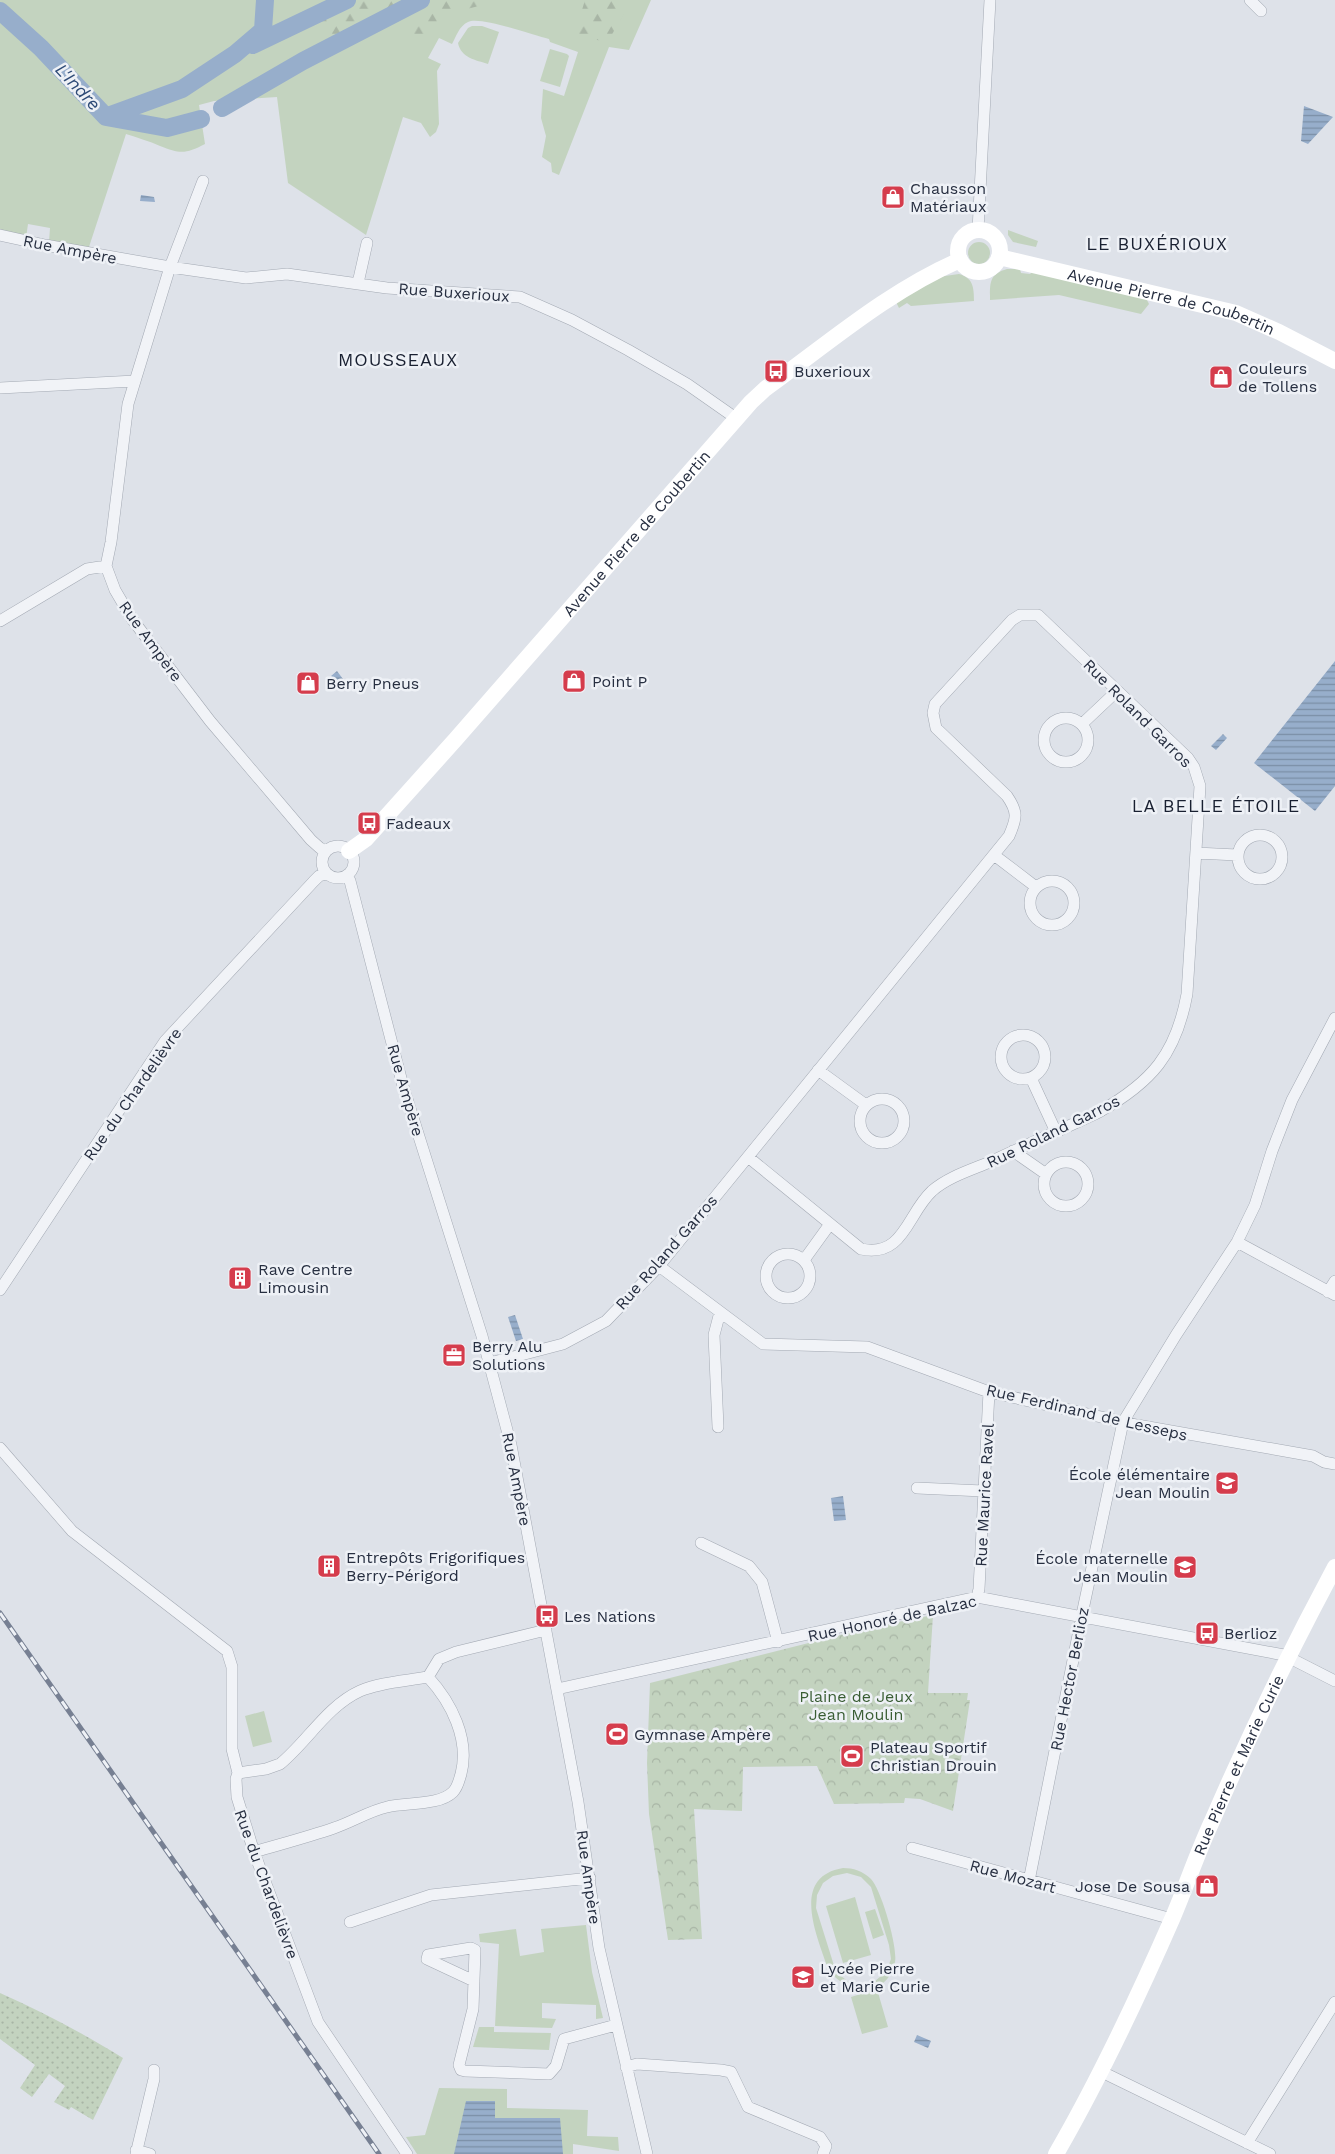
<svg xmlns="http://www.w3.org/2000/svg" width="1335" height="2154" viewBox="0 0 1335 2154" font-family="'Work Sans',sans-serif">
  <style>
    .grass { fill: #c3d3bf; fill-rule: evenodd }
    .forest { fill: url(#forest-firs) }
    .park { fill: url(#park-crowns) }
    .garden { fill: url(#garden-dots) }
    .water { fill: url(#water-rules) }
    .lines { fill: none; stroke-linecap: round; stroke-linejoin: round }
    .river { stroke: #97aecb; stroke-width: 18 }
    .street-casing { stroke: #a3a9b3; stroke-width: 12 }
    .street { stroke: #f1f3f7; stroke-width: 11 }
    .secondary { stroke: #fff; stroke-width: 16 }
    .rail-casing { stroke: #778093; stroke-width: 5 }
    .rail { stroke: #eef1f6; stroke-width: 3; stroke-dasharray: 9; stroke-linecap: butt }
    .labels { text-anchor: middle; stroke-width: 5; stroke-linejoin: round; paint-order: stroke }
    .poi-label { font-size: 16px; fill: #272f41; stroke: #eef1f6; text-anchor: start }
    .street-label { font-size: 16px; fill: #272f41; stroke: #eef1f6 }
    .park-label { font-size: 16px; fill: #395d33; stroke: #eef1f6 }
    .water-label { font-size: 18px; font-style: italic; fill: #2e4b77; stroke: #eef1f6 }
    .neighbourhood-label { font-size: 18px; letter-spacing: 1px; fill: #192031; stroke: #eef1f6 }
  </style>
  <defs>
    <pattern id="forest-firs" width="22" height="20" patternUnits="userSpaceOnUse" patternTransform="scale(1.25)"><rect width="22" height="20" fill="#c3d3bf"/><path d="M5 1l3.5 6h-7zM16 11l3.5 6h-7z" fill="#a8b5a5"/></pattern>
    <pattern id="park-crowns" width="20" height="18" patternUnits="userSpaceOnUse" patternTransform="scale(1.25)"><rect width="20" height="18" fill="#c3d3bf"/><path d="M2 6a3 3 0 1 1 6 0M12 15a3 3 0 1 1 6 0" fill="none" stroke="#a8b5a5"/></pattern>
    <pattern id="garden-dots" width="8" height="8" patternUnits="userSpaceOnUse" patternTransform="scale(1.25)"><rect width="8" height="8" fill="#c3d3bf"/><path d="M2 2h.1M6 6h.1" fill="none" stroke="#a8b5a5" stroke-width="1.8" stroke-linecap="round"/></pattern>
    <pattern id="water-rules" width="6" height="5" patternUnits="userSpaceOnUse" patternTransform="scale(1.25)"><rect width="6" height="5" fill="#97aecb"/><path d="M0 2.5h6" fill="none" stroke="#7b8ea6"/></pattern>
  </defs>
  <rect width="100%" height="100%" fill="#dee2e9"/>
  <!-- grass -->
  <path class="grass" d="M0 0H651L629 50 609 47 559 175 552 172 551 163 542 157 546 136 541 118 543 89 564 96 578 52 550 42 549 39C533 35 480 16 468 22 459 26 456 37 452 44L439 38 428 58 441 64 437 71 439 124 436 132 430 137 421 123 403 117 366 235 288 183 277 97 214 101 199 105 205 144C186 154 180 154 160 146 149 141 138 138 126 134L88 250 49 242 50 228 28 224 26 238 0 231Z
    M472 26H482L499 32 488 64C476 60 461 58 458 43L468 28Z
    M550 49 567 54 569 56 560 87 540 81Z
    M1008 230 1038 241 1036 247 1013 242 1008 235Z
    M968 253a11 11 0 1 1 22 0a11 11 0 1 1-22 0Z
    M1007 269H1020L1021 273 1030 274 1033 271 1145 296 1149 304 1141 314 1059 295 990 300C990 283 989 274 1007 269Z
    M959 274C973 278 974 287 974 301L911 306 907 303 899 308 897 304V301L938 277Z
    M264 1711 272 1742 253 1747 245 1716Z
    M843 1868C853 1868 863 1871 871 1879 881 1889 898 1947 895 1962 887 1999 846 1995 828 1969 818 1938 789 1877 843 1868ZM847 1873 861 1877 871 1887 889 1945 891 1959 886 1972 875 1981 868 1984 850 1983 836 1972 816 1908 817 1895 823 1883 833 1876Z
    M855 1897 871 1955 843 1963 826 1906Z
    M875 1909 884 1935 873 1939 865 1912Z
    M586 1925 592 1972 603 2018 596 2019V2005L542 2003V2018L556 2019 552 2028 495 2026 499 1944 480 1942 479 1934 516 1929 520 1956 544 1952 541 1929Z
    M877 1989 888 2027 862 2034 851 1997Z
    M479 2027H494V2032L551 2033 549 2050 473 2047Z
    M439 2088 507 2089V2108L588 2110 587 2136 618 2137 619 2151 573 2144V2154H417L406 2137 425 2135Z"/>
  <!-- forest -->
  <path class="forest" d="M355 0H414L394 12 369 20 358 28 337 37 325 36 320 25 323 14 333 13Z
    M436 0H490L492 4C465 7 437 18 422 41L412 40 411 23 408 14Z
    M585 0H632L607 43 575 33Z"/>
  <!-- park -->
  <path class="park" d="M933 1615 928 1693H968L967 1700H970L953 1811 920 1799 905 1798 904 1803 834 1804 817 1766 743 1767 742 1811 694 1809 702 1939 668 1940 649 1814 647 1763 650 1683 868 1628Z"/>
  <!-- garden -->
  <path class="garden" d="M0 1993C42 2012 83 2033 123 2058L93 2120 71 2107 69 2110 54 2102 65 2086 49 2074 32 2097 20 2088 35 2065 0 2039Z"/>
  <!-- water -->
  <path class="water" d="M1304 106 1333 117 1308 144 1301 141Z
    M141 195 154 197 155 202 140 201Z
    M1335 661V786L1315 811 1254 763Z
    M337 671 346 683 341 687 331 676Z
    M1223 734 1227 738 1216 750 1211 746Z
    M515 1315 523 1339 516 1341 508 1317Z
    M843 1496 846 1520 834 1521 831 1498Z
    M917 2035 931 2041 928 2048 914 2042Z
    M466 2101H495V2118H560L563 2154H454Z"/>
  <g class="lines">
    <!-- river -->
    <path class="river" d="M0 11 41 48 106 117 167 128 201 119
      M253 45 347 0
      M222 108 303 61 421 0
      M108 116 182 89 235 54 263 30 265 0"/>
    <!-- street casing -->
    <g class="street-casing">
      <path id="street" d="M1250 0 1261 11
        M203 181 170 267 128 404 111 542 106 566 115 590 132 619 210 721 311 840 320 848 326 851
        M978 230 990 0
        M0 235 45 245 170 267 246 278 287 274 387 288 520 297 572 320 628 350 687 384 737 419
        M358 283 367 243
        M0 388 135 381
        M0 621 87 569 106 566
        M1044 740a22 22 0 1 1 44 0a22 22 0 1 1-44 0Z
        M1082 724 1117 691
        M1238 857a22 22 0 1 1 44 0a22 22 0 1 1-44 0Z
        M322 862a16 16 0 1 1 32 0a16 16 0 1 1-32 0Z
        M1196 853 1237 855
        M994 855 1036 887
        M347 875 350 881 403 1086 482 1336 511 1445 578 1802 599 1948 647 2154
        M1030 903a22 22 0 1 1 44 0a22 22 0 1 1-44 0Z
        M1001 1057a22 22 0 1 1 44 0a22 22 0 1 1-44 0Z
        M818 1070 866 1105
        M1031 1078 1056 1132
        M860 1121a22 22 0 1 1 44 0a22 22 0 1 1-44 0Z
        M1013 1151 1046 1174
        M1044 1184a22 22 0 1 1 44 0a22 22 0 1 1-44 0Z
        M1237 1242 1335 1295
        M766 1276a22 22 0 1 1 44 0a22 22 0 1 1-44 0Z
        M804 1260 830 1224
        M659 1266 763 1344 867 1347 989 1392 1137 1425 1313 1456 1324 1462 1335 1464
        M0 1290 165 1041 314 881 319 876 326 874
        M1328 1292 1335 1281
        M490 1363 563 1344 606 1321 659 1266 1009 836C1017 818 1018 812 1007 796L936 728 933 713 935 704 1012 620 1020 615H1038L1188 758 1194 767 1200 786 1187 994C1176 1054 1152 1082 1099 1112 1063 1129 1026 1145 990 1162 971 1170 948 1177 932 1191 907 1214 904 1258 861 1249L748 1157
        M718 1427 714 1335 720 1312
        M0 1448 72 1531 227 1651 232 1667V1749L238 1773 236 1779 237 1797 254 1852 318 2022 407 2154
        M917 1488 983 1491
        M701 1543 749 1566 762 1582 778 1642
        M977 1597 979 1589 989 1392
        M428 1677 439 1659 456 1652 546 1630
        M557 1689 977 1597 1284 1655 1335 1681
        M238 1773 266 1769 280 1764C307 1742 327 1706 360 1691 381 1682 406 1681 428 1677 451 1702 470 1739 461 1774 459 1780 458 1787 453 1792 439 1806 405 1802 387 1807 369 1811 352 1822 334 1828 308 1837 281 1844 254 1852
        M912 1848 1172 1919
        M1029 1881 1084 1605 1123 1422 1176 1335 1237 1242 1255 1205 1272 1151 1292 1100 1335 1018
        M350 1922 431 1895 590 1878
        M474 1981 427 1959 428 1955 471 1948 475 1950 473 2009 459 2065 461 2070 465 2071 549 2074 556 2066 564 2039 616 2025
        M626 2067 637 2064 721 2070 731 2072 748 2107 820 2137 826 2146 823 2154
        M1100 2071 1270 2154
        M1247 2143 1335 2002
        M136 2150 150 2154
        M136 2154 154 2079V2070"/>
    </g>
    <!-- street -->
    <use href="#street" class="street"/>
    <!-- secondary -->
    <g class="secondary">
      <circle cx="979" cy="251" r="21"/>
      <path id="s1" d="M999 257 1236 313 1279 332 1335 361"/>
      <path id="s2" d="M349 851 366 839 455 740 751 402 765 389C829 343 887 292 960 260"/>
      <path id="s3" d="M1056 2154C1100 2078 1138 1997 1173 1917 1187 1884 1198 1851 1213 1819 1250 1733 1291 1649 1335 1567"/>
    </g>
    <!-- rail casing -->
    <g class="rail-casing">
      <path id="rail" d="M0 1613 379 2154"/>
    </g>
    <!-- rail -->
    <use href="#rail" class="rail"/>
  </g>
  <!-- icons -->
  <defs>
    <g id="shop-square" transform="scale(1.25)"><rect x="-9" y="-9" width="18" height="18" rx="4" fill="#d53c4c" stroke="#eef1f6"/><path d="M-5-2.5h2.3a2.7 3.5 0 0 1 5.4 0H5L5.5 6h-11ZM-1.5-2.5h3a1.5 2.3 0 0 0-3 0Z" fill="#fff"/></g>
    <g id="bus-square" transform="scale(1.25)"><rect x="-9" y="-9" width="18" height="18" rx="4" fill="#d53c4c" stroke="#eef1f6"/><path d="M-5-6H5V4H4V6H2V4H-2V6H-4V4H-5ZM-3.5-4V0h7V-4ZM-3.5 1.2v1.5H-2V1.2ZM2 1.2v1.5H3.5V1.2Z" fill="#fff"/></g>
    <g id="building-square" transform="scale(1.25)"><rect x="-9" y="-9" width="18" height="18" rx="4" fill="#d53c4c" stroke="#eef1f6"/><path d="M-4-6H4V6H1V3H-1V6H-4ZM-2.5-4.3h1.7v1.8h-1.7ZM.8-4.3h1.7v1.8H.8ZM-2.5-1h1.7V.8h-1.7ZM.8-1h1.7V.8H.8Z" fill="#fff"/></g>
    <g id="office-square" transform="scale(1.25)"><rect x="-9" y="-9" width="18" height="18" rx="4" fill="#d53c4c" stroke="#eef1f6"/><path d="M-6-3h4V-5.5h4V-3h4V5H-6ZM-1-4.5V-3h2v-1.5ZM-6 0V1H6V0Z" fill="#fff"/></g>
    <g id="school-square" transform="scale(1.25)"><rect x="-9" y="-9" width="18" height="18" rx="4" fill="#d53c4c" stroke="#eef1f6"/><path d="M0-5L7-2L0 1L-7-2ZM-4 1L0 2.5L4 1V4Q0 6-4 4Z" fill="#fff"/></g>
    <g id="stadium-square" transform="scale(1.25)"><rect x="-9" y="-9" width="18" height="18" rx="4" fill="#d53c4c" stroke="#eef1f6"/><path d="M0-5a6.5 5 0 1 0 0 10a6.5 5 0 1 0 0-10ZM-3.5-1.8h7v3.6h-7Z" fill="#fff"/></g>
  </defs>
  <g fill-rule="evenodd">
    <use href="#shop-square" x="893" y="197"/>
    <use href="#bus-square" x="776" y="371"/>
    <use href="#shop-square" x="1221" y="377"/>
    <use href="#shop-square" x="574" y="681"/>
    <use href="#shop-square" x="308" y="683"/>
    <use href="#bus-square" x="369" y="823"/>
    <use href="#building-square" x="240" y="1278"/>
    <use href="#office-square" x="454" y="1355"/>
    <use href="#school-square" x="1227" y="1483"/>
    <use href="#building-square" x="329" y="1566"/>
    <use href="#school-square" x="1185" y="1567"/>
    <use href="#bus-square" x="547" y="1616"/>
    <use href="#bus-square" x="1207" y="1633"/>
    <use href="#stadium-square" x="617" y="1734"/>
    <use href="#stadium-square" x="852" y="1756"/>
    <use href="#shop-square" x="1207" y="1886"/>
    <use href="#school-square" x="803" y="1977"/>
  </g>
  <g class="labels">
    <!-- poi labels -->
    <g class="poi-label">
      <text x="910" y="194">Chausson<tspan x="910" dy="18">Matériaux</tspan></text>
      <text x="1238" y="374">Couleurs<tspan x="1238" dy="18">de Tollens</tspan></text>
      <text x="794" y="377">Buxerioux</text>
      <text x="592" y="687">Point P</text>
      <text x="326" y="689">Berry Pneus</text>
      <text x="386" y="829">Fadeaux</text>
      <text x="258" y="1275">Rave Centre<tspan x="258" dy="18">Limousin</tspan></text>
      <text x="472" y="1352">Berry Alu<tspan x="472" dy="18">Solutions</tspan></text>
      <text x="1210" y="1480" text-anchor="end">École élémentaire<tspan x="1210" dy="18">Jean Moulin</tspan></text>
      <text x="346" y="1563">Entrepôts Frigorifiques<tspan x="346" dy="18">Berry-Périgord</tspan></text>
      <text x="1168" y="1564" text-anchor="end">École maternelle<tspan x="1168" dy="18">Jean Moulin</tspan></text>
      <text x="564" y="1622">Les Nations</text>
      <text x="1224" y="1639">Berlioz</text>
      <text x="634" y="1740">Gymnase Ampère</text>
      <text x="870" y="1753">Plateau Sportif<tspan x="870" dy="18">Christian Drouin</tspan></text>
      <text x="1190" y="1892" text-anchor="end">Jose De Sousa</text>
      <text x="820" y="1974">Lycée Pierre<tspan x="820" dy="18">et Marie Curie</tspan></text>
    </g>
    <!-- street labels -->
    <g class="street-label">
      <text transform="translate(70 249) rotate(11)" y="6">Rue Ampère</text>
      <text transform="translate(454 292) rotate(4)" y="6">Rue Buxerioux</text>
      <text dy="6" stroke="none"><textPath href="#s1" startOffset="178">Avenue Pierre de Coubertin</textPath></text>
      <text dy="6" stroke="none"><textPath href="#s2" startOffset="429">Avenue Pierre de Coubertin</textPath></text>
      <text transform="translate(151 641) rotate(54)" y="6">Rue Ampère</text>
      <text transform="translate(1138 713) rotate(45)" y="6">Rue Roland Garros</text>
      <text transform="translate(406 1090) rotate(74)" y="6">Rue Ampère</text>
      <text transform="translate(132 1094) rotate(-55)" y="6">Rue du Chardelièvre</text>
      <text transform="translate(1053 1131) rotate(-26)" y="6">Rue Roland Garros</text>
      <text transform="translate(666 1252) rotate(-49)" y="6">Rue Roland Garros</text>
      <text transform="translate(1087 1412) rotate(13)" y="6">Rue Ferdinand de Lesseps</text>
      <text transform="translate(517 1479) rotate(79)" y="6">Rue Ampère</text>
      <text transform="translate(984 1495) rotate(-87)" y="6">Rue Maurice Ravel</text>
      <text transform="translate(892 1618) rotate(-12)" y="6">Rue Honoré de Balzac</text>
      <text transform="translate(1069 1679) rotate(-79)" y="6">Rue Hector Berlioz</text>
      <text dy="6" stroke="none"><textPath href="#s3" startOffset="430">Rue Pierre et Marie Curie</textPath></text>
      <text transform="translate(1013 1876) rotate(15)" y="6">Rue Mozart</text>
      <text transform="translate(589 1877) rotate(82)" y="6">Rue Ampère</text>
      <text transform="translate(267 1884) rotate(70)" y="6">Rue du Chardelièvre</text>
    </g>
    <!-- park labels -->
    <g class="park-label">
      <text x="856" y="1702">Plaine de Jeux<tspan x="856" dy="18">Jean Moulin</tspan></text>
    </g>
    <!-- water labels -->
    <g class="water-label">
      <text transform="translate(78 87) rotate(47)" y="6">L'Indre</text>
    </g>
    <!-- neighbourhood labels -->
    <g class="neighbourhood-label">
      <text x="1157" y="250">LE BUXÉRIOUX</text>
      <text x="398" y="366">MOUSSEAUX</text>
      <text x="1216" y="812">LA BELLE ÉTOILE</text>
    </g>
  </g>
</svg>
